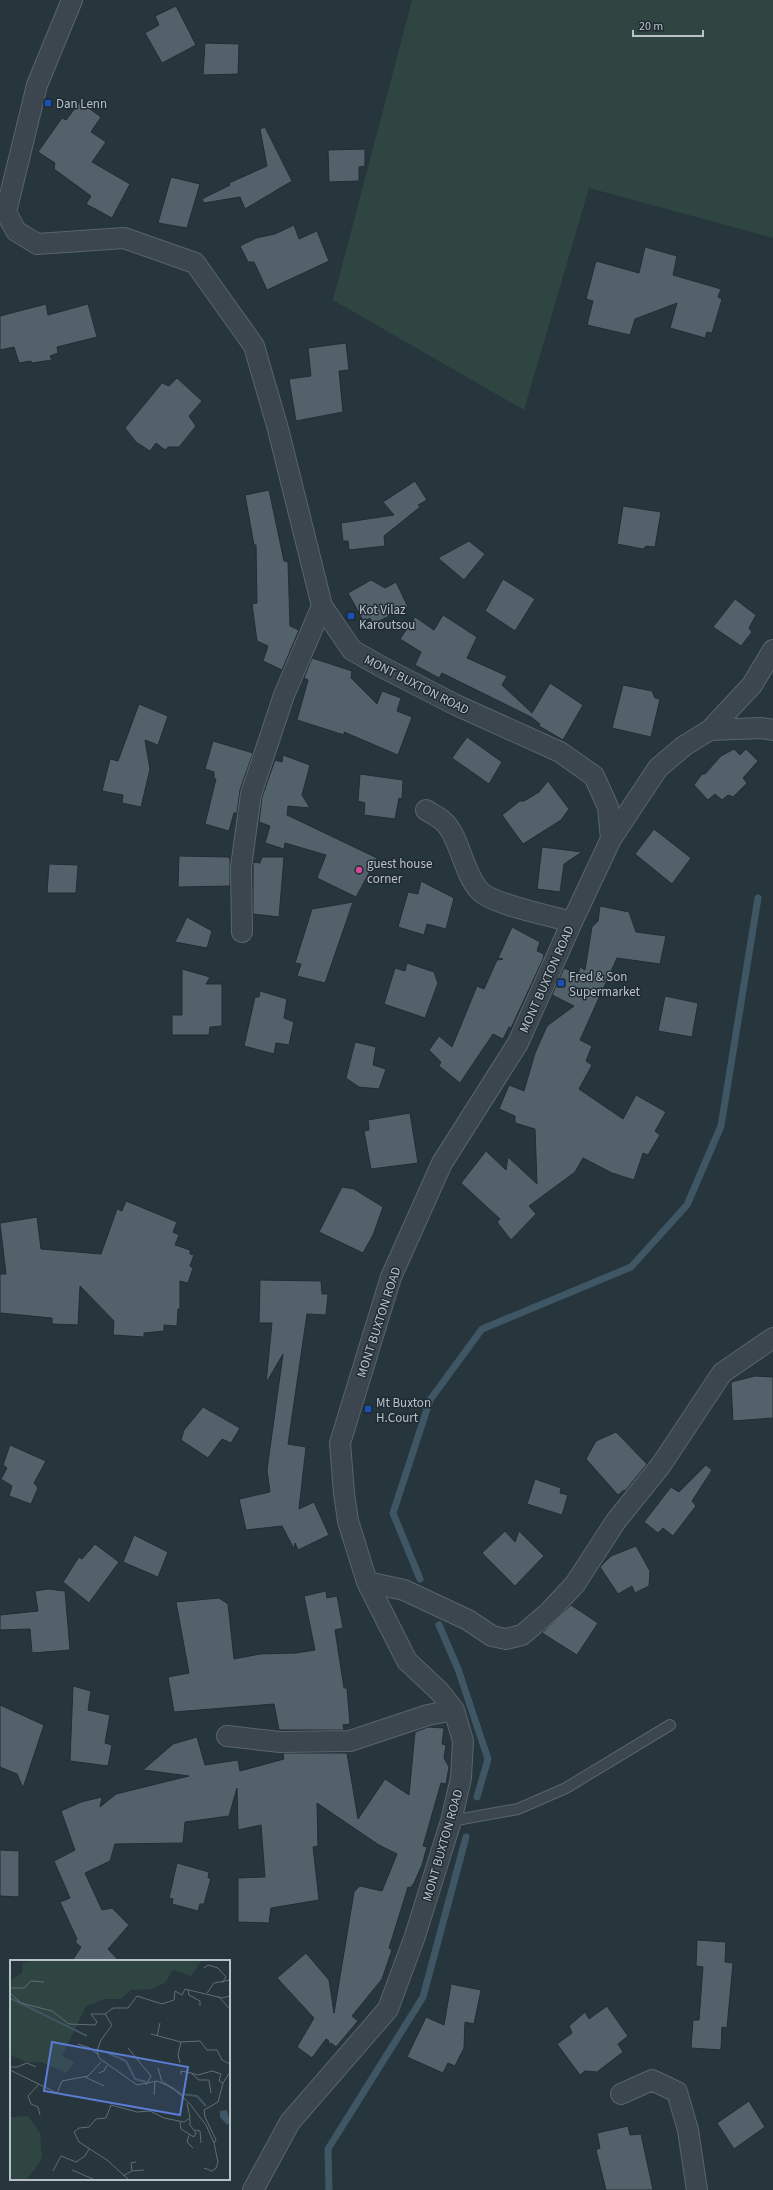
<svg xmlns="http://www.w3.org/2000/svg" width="773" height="2190" viewBox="0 0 773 2190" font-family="'Source Sans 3',sans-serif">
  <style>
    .green { fill: #2f4541 }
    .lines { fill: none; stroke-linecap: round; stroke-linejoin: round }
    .stream { stroke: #3f5664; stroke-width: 7 }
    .building { fill: #53626a; stroke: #222d35 }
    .lane-casing { stroke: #59646b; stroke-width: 12 }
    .street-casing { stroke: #59646b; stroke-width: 22 }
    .lane { stroke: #3b464e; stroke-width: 10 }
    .street { stroke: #3b464e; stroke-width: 20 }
    .transit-dot { fill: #1a4fb4; stroke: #202b33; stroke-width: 1.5 }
    .hotel-dot { fill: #d1479c; stroke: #202b33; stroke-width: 1.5 }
    .labels { text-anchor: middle; stroke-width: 3; stroke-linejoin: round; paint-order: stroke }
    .poi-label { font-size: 13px; fill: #b8c1c8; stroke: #202b33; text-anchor: start }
    .street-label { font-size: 13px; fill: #b8c1c8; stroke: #202b33 }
    .inset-river { fill: none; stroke: #3f5664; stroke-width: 2 }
    .inset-road { fill: none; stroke: #616d75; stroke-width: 1 }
    .view { fill: #5b7cd2; fill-opacity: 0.15; stroke: #5b7cd2; stroke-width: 2 }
    .inset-edge { fill: none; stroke: #b8c1c8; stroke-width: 2 }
  </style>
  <rect width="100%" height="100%" fill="#27353d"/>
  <!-- green -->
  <path class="green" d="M412 0H773V238L589 188 524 410 333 300Z"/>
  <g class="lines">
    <!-- stream -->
    <path class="stream" d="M420 1579 393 1513 430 1400 482 1329 631 1267 687 1205 721 1126 758 898
      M439 1625 458 1669 488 1759 477 1797
      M329 2190 328 2149 423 1997 466 1837"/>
  </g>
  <!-- building -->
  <path class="building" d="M176 6 196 45 162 63 145 33 159 25 155 16Z
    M205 43 239 44 238 74 203 75Z
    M80 102 101 117 91 132 106 142 92 162 130 184 112 218 86 204 91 196 54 169 55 163 38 152 62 118 66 120Z
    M265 127 292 181 245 209 240 197 204 203 202 199 230 185 229 183 267 166 260 129Z
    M365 149V166L359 167V181L329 182 328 150Z
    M171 177 200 184 187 228 158 223Z
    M294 225 299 239 317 231 329 261 267 290 254 262H248L240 246 256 238 275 234Z
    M645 247 677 256 673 275 721 289 718 297 722 299 712 333 707 332 705 338 670 328 677 303 635 319 630 335 587 325 593 301 586 299 596 261 639 273Z
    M46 304 48 315 88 304 97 337 57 347 58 353 50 356 52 360 32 363 31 361 19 363 14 347 0 350V316Z
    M346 343 349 370 339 371 343 412 296 421 289 379 311 376 308 348Z
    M177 378 202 401 189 416 196 426 179 447H168L165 450 156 443 150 451 136 442 125 428 162 383 169 386Z
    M415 481 427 500 418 505 420 507 384 536 385 546 349 550 348 541H343L341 523 394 515 383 502Z
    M269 490 284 561 288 562 290 626 299 630 282 670 263 661 268 646 257 641 252 604 257 603 256 545H254L245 495Z
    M623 506 661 512 655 547 646 546 643 549 617 544Z
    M469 541 485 554 464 580 438 558Z
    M503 579 535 599 515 631 485 611Z
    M371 580 385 588 396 582 408 607 373 624 370 618 364 622 348 593Z
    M735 599 756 615 749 628 752 632 741 646 713 627Z
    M443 615 477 637 467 658 507 676 502 685 532 713 550 683 583 705 563 740 539 726 540 724 531 717 442 673 439 678 415 665 421 652 400 639 415 617 434 630Z
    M312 658 352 671 351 678 377 704 382 691 401 698 397 711 412 717 398 755 344 732V735L297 720 308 680 304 678Z
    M623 685 652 691 655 698 660 699 651 737 612 728Z
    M139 704 168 716 158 745 145 740 150 769 141 807 122 803 123 795 102 791 110 759 118 761Z
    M467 737 502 762 489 784 452 758Z
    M213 741 253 753 240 790 237 813H234L229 831 205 824 216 779 214 778V772L205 769Z
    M734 749 740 755 746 749 758 761 743 778 747 783 733 797 728 795 722 800 715 794 708 800 694 785 702 774H705L721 756Z
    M283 755 310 765 302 795 310 808 288 806 287 815 377 858 356 897 317 878 326 855 285 843 284 849 265 843 270 826 259 822 262 797 275 760 282 762Z
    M360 774 403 780 402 799 399 798 395 819 364 815 365 803 358 801Z
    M548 781 569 809 561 820 523 844 502 815 520 801H524L539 792Z
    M654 829 691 858 672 884 635 854Z
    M542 847 582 852 564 864 560 892 537 889Z
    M179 856 228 857 230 859V886L178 887Z
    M262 857H284L279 917 253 914V862L260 863Z
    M49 864 78 865 76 893H47Z
    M421 881 454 898 446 929 427 924 424 935 398 927 408 892 418 894Z
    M353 902 325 983 297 976 301 964 295 963 312 909Z
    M600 906 629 912 636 932 666 936 660 964 617 958 580 1040 592 1046 586 1061 592 1065 579 1089 623 1119 636 1095 666 1112 655 1131 660 1135 648 1155 643 1153 634 1180 612 1173 583 1158 575 1172 529 1206 536 1214 511 1240 497 1222 500 1219 461 1183 486 1151 506 1170 508 1157 537 1184 535 1129 515 1123V1116L499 1109 509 1085 524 1091 535 1053 547 1026 574 1006 552 995 564 968 578 974 580 967 585 970 592 927 598 921Z
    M187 917 212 931 207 948 175 942Z
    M512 927 540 942 537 951 544 954 543 959 511 1028 509 1027 503 1039 493 1034 460 1083 439 1066 441 1062 429 1050 439 1036 452 1047 477 986 484 989 497 960 503 959 498 958Z
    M407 963 434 972 438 983 425 1018 384 1004 395 968 405 971Z
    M182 969 210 977 206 984H222V1026L210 1027 209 1035H172V1015H182Z
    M260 991 287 999 284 1018 294 1022 289 1045 276 1043 274 1054 244 1046 255 997H259Z
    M665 996 698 1003 692 1037 658 1031Z
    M355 1042 376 1047 373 1065 386 1069 379 1089 359 1087 346 1078Z
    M410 1113 418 1163 371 1169 364 1131 369 1130 368 1120Z
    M342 1187 354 1189 383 1207 373 1235 363 1253 319 1232Z
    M126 1201 177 1222 173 1232 179 1235 175 1245 190 1250V1254L194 1255 190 1266 193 1268 188 1283 180 1281V1309H178L177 1326 164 1325V1331L144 1333V1337L113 1335 114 1321 80 1286 78 1325 52 1324V1318L0 1313V1274H6L0 1223 37 1217 41 1249 101 1254 117 1209 122 1211Z
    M260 1280 321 1281 322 1294H328L326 1315 307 1314 288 1444 306 1447 299 1509 314 1502 329 1535 298 1550 295 1543 294 1549 282 1526 246 1530 239 1499 270 1492 267 1470 283 1354 266 1383 272 1323H259Z
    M755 1376 773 1377V1418L733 1421 731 1382Z
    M203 1407 240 1428 231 1443 222 1439 208 1458 181 1440 184 1430Z
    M616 1432 647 1464 625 1491 624 1490 618 1495 586 1459 596 1441Z
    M10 1445 46 1461 34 1483 38 1488 31 1504 9 1496 12 1486 1 1479 7 1468 3 1465Z
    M706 1465 712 1470 692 1501 696 1506 673 1536 663 1528 658 1533 644 1522 671 1487 679 1492Z
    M535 1479 561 1488 560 1493 568 1495 562 1515 527 1504Z
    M505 1531 515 1542 519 1531 544 1556 515 1586 482 1553Z
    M134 1535 168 1552 158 1577 123 1562Z
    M95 1544 119 1562 89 1603 63 1582 79 1557 82 1559Z
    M636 1546 650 1571 649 1586 635 1593 632 1586 618 1594 600 1567 611 1556Z
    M48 1589 65 1591 70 1650 32 1653 30 1629 0 1630V1615L38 1611 35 1591Z
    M326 1591 327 1598 337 1596 343 1628 335 1630 344 1688H347L350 1724 343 1725 344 1730H279L274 1704 174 1712 168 1677 189 1673 176 1602 219 1598 228 1604 234 1659 260 1654 296 1653 315 1650 304 1596Z
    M571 1605 598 1623 577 1655 542 1633Z
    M73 1686 91 1691 88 1710 110 1715 105 1743 112 1745 108 1766 70 1761Z
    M0 1705 44 1725 23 1788 17 1774 0 1767Z
    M428 1727 444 1728 442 1744 446 1745 444 1758 449 1767 446 1784 441 1783 423 1846 427 1847 422 1865 414 1883 410 1888 408 1887 389 1948 392 1950 382 1979 352 2016 358 2021 336 2047 331 2043 328 2045 329 2041 326 2039 312 2058 297 2047 314 2018 277 1978 306 1953 329 1980 334 2013 354 1892 360 1886 382 1891 397 1854 379 1845 317 1803 318 1846 313 1847 319 1900 271 1908 269 1923 238 1922V1878L265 1877 261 1825 238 1830 237 1788 229 1816 185 1822 183 1843 115 1844 110 1861 85 1873 102 1910 112 1908 129 1925 108 1949 119 1961H72L81 1947 75 1942 77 1939 60 1902 70 1898 54 1861 75 1850 61 1811 81 1802 102 1797 100 1807 116 1794 189 1776 143 1770 173 1744 197 1737 205 1765 238 1760 240 1771 284 1759 283 1753H347L358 1819 385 1779 409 1795 415 1732Z
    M0 1850 19 1851V1897L0 1896Z
    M177 1863 209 1872 208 1878H211L204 1904H200L198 1911 172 1904 173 1899 169 1898Z
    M697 1940 726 1942 725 1962 733 1963 727 2028 722 2027 721 2050 691 2048 693 2020H699L703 1967 696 1966Z
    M451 1984 481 1990 474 2024 465 2022 464 2048 455 2066 448 2063 443 2073 407 2057 426 2017 444 2025Z
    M607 2006 628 2036 618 2044 623 2052 597 2072 585 2071 580 2075 557 2044 572 2033 569 2026 585 2012 589 2019Z
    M749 2101 765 2127 734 2149 717 2123Z
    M628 2126 630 2135 641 2134 653 2190H606L596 2150 600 2148 597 2133Z"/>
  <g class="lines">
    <!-- lane casing -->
    <g class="lane-casing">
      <path id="lane" d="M451 1821 518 1809 566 1788 670 1725"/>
    </g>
    <!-- street casing -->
    <g class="street-casing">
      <path id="street" d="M72 0 37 85 6 212 16 231 37 244 124 238 195 263 254 346 278 429 322 606 352 650 380 666 456 705 560 752 594 776 608 807 611 839
        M710 730 752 685 773 650
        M426 810C432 814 439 817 444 822 459 835 463 872 479 890 490 904 552 916 572 922
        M242 932 241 867 251 794 284 695 322 606
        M367 1582 404 1590 468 1620 492 1636 506 1639 522 1635 549 1612 575 1584 616 1521 661 1465 722 1373 773 1338
        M227 1736 280 1742 350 1741 428 1715 454 1710
        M621 2094 652 2080 677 2092 688 2130 697 2190
        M253 2190 290 2122 388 2009 415 1936 451 1821 461 1778 463 1741 454 1710 439 1691 407 1661 367 1582 348 1521 344 1493 340 1443 391 1277 442 1163 518 1043 572 922 611 839 658 768 684 746 710 730 762 728 773 730"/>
    </g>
    <!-- lane -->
    <use href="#lane" class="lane"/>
    <!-- street -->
    <use href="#street" class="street"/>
  </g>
  <!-- markers -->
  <g class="transit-dot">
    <rect x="44" y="99" width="8" height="8" rx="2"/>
    <rect x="347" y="612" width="8" height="8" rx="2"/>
    <rect x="557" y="979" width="8" height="8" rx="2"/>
    <rect x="364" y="1405" width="8" height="8" rx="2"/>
  </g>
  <circle class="hotel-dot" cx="359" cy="870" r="4"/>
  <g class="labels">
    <!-- poi labels -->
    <g class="poi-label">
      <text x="56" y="108">Dan Lenn</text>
      <text x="359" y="614">Kot Vilaz<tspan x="359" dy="15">Karoutsou</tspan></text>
      <text x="367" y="868">guest house<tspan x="367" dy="15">corner</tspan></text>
      <text x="569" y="981">Fred &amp; Son<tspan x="569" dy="15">Supermarket</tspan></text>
      <text x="376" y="1407">Mt Buxton<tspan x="376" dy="15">H.Court</tspan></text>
    </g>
    <!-- street labels -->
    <g class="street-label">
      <text transform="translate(417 684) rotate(27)" y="5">MONT BUXTON ROAD</text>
      <text transform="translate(546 979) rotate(-66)" y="5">MONT BUXTON ROAD</text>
      <text transform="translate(378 1322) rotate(-72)" y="5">MONT BUXTON ROAD</text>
      <text transform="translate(442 1845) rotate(-74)" y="5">MONT BUXTON ROAD</text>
    </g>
  </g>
  <!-- overview -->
  <g transform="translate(10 1960)">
    <rect width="220" height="220" fill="#27353d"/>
    <path d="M21 1H191L181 16 163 10 155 23 142 29 121 30 111 39H95L76 46 52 96 65 102 56 113 31 102H16L0 95V21L12 13 13 3ZM18 156 30 173 32 196 29 204 17 219H0V157Z" fill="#2f4541"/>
    <path d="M217 150 220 163 217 165 210 157V151Z" fill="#3f5664"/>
    <path class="inset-river" d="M0 38 77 76M98 93 116 101 125 119 136 122M153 122 171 134 187 136 196 146"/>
    <path class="inset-road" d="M194 8 198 5 208 8 216 17 212 23M0 28H14L21 21 34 22M178 30 179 35 190 41V46M0 33 11 43 42 51 59 64 85 65 87 62 81 54H95L102 65 91 80 87 91 89 98 127 125 147 121 163 128 180 144 196 165 204 183 206 180 195 157 194 150 208 142 213 123 220 112M197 33 204 23 220 20M208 36 220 49M95 54 103 48H118L127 36 152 44 164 40 165 31 172 35 175 29 212 38 220 36M141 74 171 82 190 81 197 90H207L212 100 220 104M147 76 150 63M68 84 80 88 87 94M118 88 141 116 136 125M170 103 168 95 171 82M0 107H7L17 103 26 107M148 108 152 122M0 110 47 133 52 121 78 116 91 102M89 113 94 111 97 105M171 115V111L181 113M75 117 94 126M29 124 18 136 21 144 28 147 30 155M201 133 199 120H189L181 113 188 115 202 111 211 114 209 121 213 123M144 135 145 121M170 162 171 169 184 177 186 173 180 165V159M185 170 190 171 191 183M179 175 177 182 183 188M194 208 202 211 206 208 208 202 204 183M62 210 83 219M43 211 51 196 66 202 75 196 79 189M122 211 134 210M113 216 122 211 121 203 126 202M118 219 97 200 69 182 64 172 69 168 79 167 86 159 96 158 101 145 127 152 140 151 154 158 174 162 180 158 177 143"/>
    <path class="view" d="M42 82 178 107 170 155 34 131Z"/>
    <rect width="220" height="220" class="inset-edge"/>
  </g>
  <!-- scale -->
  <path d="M633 30v6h70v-6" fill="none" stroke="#b8c1c8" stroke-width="2"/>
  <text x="639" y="30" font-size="12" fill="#b8c1c8" stroke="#202b33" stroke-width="3" paint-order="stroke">20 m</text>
</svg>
